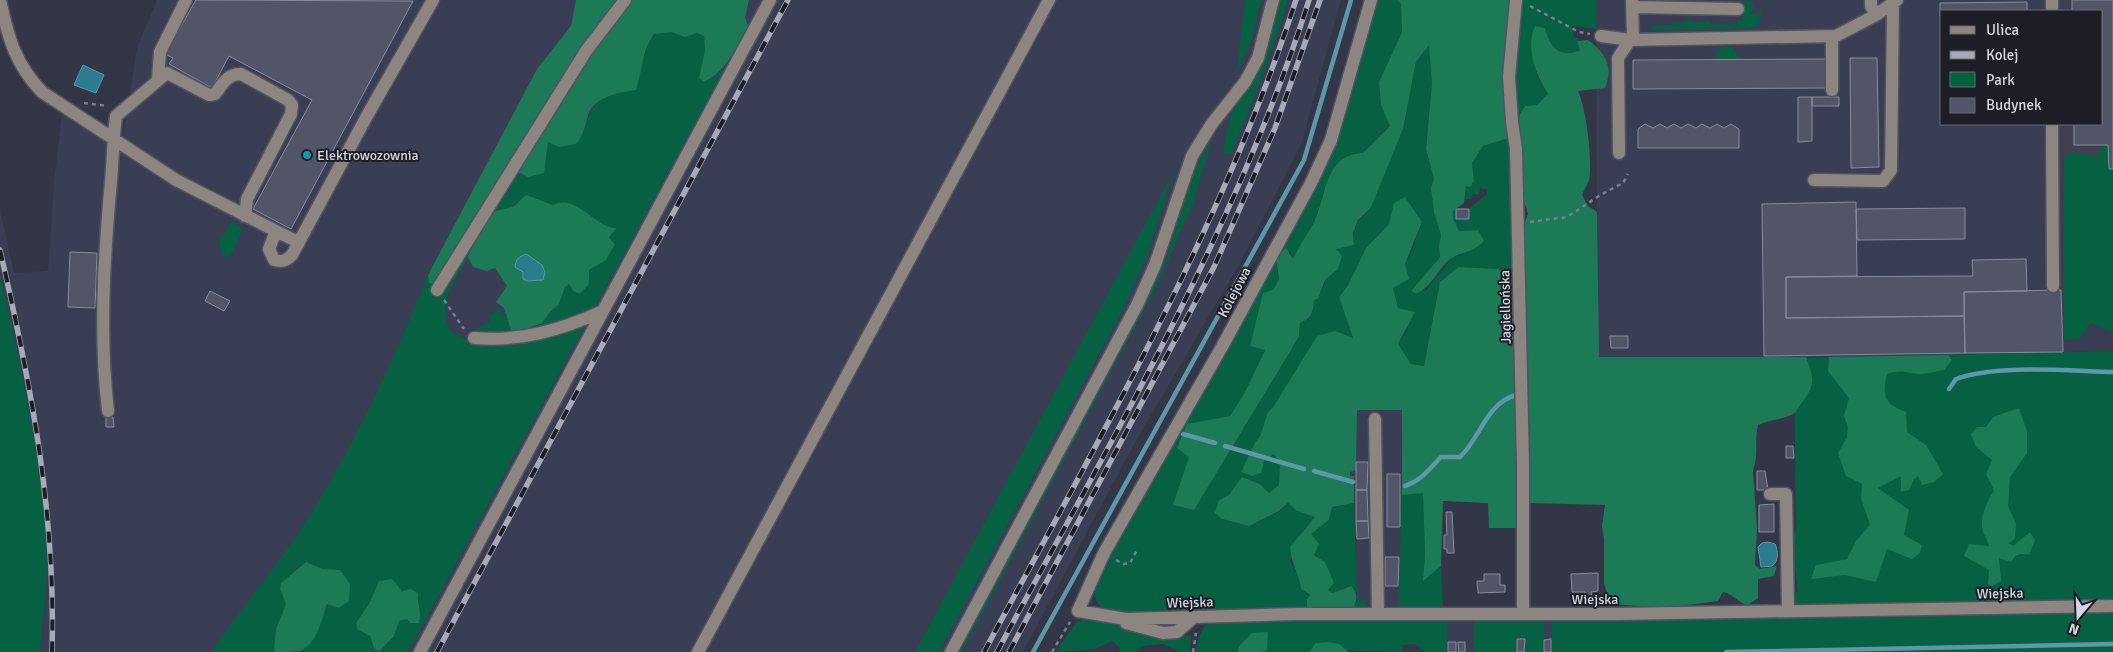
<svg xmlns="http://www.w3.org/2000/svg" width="2113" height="652" viewBox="0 0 2113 652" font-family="Signika,sans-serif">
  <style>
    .commercial { fill: #423f51 }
    .built { fill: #3a3e54 }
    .green { fill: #056142; fill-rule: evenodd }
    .forest { fill: #1c7a56; fill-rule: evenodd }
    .water { fill: #297d8e; stroke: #5c98a7 }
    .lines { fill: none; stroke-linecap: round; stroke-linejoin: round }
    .stream { stroke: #5c98a7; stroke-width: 4.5 }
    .building { fill: #525567; stroke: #888c9f }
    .minor-casing { stroke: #505362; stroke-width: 15 }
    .path { stroke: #7a7d8a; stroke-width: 2.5; stroke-dasharray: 4 4; stroke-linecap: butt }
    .minor { stroke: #8d857f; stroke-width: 12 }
    .rail-casing { stroke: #a7aab6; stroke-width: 5.5 }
    .rail { stroke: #1d1e25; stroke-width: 4; stroke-dasharray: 11; stroke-linecap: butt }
    .culture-dot { fill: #0f9aa8; stroke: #1d1e25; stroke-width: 2 }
    .labels { text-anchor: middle; stroke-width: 4; stroke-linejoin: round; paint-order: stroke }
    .poi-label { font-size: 14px; fill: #d4d7e1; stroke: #1d1e25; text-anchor: start }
    .street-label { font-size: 14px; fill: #d4d7e1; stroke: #1d1e25 }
  </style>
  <rect width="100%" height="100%" fill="#333646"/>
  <!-- commercial -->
  <path class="commercial" d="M2064 0H2113V173L2064 174V124H2102V11H2064Z"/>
  <!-- built -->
  <path class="built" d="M157 0H1341L1301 145 1237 268 1132 448 1023 652H40L0 304V210L14 273 48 271 54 183 62 115 121 151 137 48Z
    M1596 0H2064V11H1942V124H2064V174L2113 173V351L1794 358 1598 357Z
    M1402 409 1400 606H1366L1367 600H1357L1354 476H1350V471L1356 470 1357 410Z
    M1438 619 1555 620 1554 652H1438Z"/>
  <!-- green -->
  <path class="green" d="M1245 0H1261L1251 42 1237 72Z
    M1280 0H1288L1268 62 1231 155 1223 153 1231 112 1265 60Z
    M1377 0H1397L1401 4 1402 32 1379 82 1381 105 1390 125 1363 153C1324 154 1327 196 1313 223 1307 235 1299 247 1293 260L1290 251 1277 271 1279 279 1254 330 1250 346 1265 349 1245 392 1230 416 1187 425 1189 457 1174 505 1194 510 1291 350 1299 336 1300 323 1309 319 1313 311 1314 300 1322 290 1325 280 1338 269 1335 249 1354 245C1353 231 1355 222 1366 213L1403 129 1416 62 1430 44 1432 83 1426 149 1434 179 1431 188 1434 213 1441 235 1439 246 1440 257 1411 291 1426 290 1453 257 1463 255 1478 230 1459 231 1453 218V210L1456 209V219H1469V209L1487 194V190L1480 188 1479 195 1473 194 1471 199H1465L1466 186 1474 181 1472 163 1483 146 1509 138 1517 283 1499 269 1458 267 1440 282 1424 366 1411 364 1398 344 1408 329 1398 308 1393 288 1412 250 1422 222 1389 224 1366 248 1348 285 1339 297 1353 338 1267 414 1261 434 1255 443 1264 461 1273 454 1280 461 1279 485 1269 493 1260 484 1242 477 1229 495 1219 500 1222 519 1249 526 1279 512 1288 503 1297 511 1315 517 1301 533 1290 561 1299 577 1301 589 1325 608 1354 607 1357 600H1367L1366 606 1361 609 1111 614C1087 601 1094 586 1102 565L1308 200Z
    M1523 0H1596V29L1572 26 1574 37 1579 39 1577 41 1580 51C1557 57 1551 48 1545 28L1535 26C1532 57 1530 66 1548 94L1537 105 1518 135 1512 93 1519 7Z
    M1746 0 1750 1 1754 6 1750 14H1757L1762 9 1759 24 1754 28 1649 30 1652 26 1672 25 1673 22 1679 24 1687 20 1699 23 1703 21H1711L1710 24H1735L1737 21H1743L1742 6Z
    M671 32 685 37 698 33 704 36 705 50 699 78 705 82 714 77 727 64 408 652H381L394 636 399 621 407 619 402 591 379 581 369 604 356 623 357 629 370 636 374 648 379 652H299C320 637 331 594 340 570L323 569 306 562 295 569 280 589 286 604 276 629 274 650 276 652H211C243 606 279 564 309 517 356 442 396 356 428 275L429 283 509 167 544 173 548 141 584 133C592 99 602 96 636 89 643 70 641 52 654 34ZM535 198C551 208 572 205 588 214 597 219 604 227 615 228L609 238 615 244C608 258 602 262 589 270V284L573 291 569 284 565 287 559 304 537 326 510 328 507 316 500 315 502 310 498 309 490 315V322L481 326 466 339 452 332 447 324 445 309 449 291 468 257 473 244 518 202Z
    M1723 46 1733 48 1740 59H1715L1716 53Z
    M1212 139 1193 204 1157 286 962 652H959L1142 310 1166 260 1196 166Z
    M2101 145H2108L2109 169H2113V331H2109L2091 323 2079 339 2064 340V161L2066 154C2078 152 2087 156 2099 155Z
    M1174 171 1148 253 1123 310 939 652H915Z
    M231 222 243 228 234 250 227 258 221 255 219 242Z
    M0 274C21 367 43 461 47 557 48 588 42 621 40 652H0Z
    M2113 351V602L1796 607 1792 592H1798L1792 548 1796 526 1794 358Z
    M1401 487 1402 495 1423 492 1425 555 1423 580 1441 566 1443 610 1399 611Z
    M1354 503 1357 593 1350 586 1332 593 1327 590 1325 562 1314 554 1311 534 1329 520 1332 507Z
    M2113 612V652H1551L1552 621 1555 620Z
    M1090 618 1167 637 1191 636 1190 652H1180L1163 644 1142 646 1137 652H1119L1120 648 1112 641 1095 649 1055 652 1077 622Z
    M1448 619 1446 652H1425L1415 644 1403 645 1402 652 1310 649 1309 652H1262L1267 649 1240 644 1237 652H1196C1198 640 1201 626 1212 620Z
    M1474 619 1544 620V652H1474Z"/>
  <!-- forest -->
  <path class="forest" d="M576 0H749L745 17 748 26C736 47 727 71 704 82L699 78 705 50 704 36 697 33 685 37 671 32 654 34C641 52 643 70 636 90 620 92 594 97 588 115 585 127 584 134 576 144L559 147 548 142 544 173 528 177 508 167 435 284 429 283 428 275 537 69 571 26Z
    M1397 0H1513L1503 93 1509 138 1483 146 1472 163 1474 181 1470 187 1466 186 1464 203 1453 211V218L1459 231 1478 230 1484 241C1473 253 1463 251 1452 258 1437 268 1434 286 1416 294L1411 291 1440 257 1439 246 1441 235 1434 213 1431 188 1434 179 1426 149 1432 83 1429 45 1416 62 1403 129 1371 207 1358 220 1353 233 1354 245 1336 249 1342 256 1338 269 1325 280 1318 299 1314 300C1313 313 1312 318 1300 323L1299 336 1291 350 1194 510 1173 505 1189 457 1177 448 1187 424 1230 416 1245 392 1265 350 1250 346 1263 293 1273 290 1279 279 1276 256 1286 248 1293 259C1299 246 1307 235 1314 222 1327 196 1324 154 1363 153L1390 126 1381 105 1379 82 1402 32 1401 4Z
    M1535 26 1545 28C1551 48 1557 57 1580 51L1577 41 1588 40C1605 52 1614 66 1605 88L1578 91C1586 107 1593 162 1589 180 1587 185 1584 190 1582 195L1588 206 1597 212 1599 357H1806C1814 379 1816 384 1801 404 1798 408 1796 413 1791 415 1780 420 1768 420 1758 425 1754 440 1759 456 1753 470L1757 529 1755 565 1760 569 1777 566 1774 576 1758 579V598L1748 605C1738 603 1733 594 1723 592L1718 601 1666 608 1611 604 1604 584V539L1602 526 1605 505 1528 503 1522 230 1528 214 1522 194 1518 135 1520 114 1525 106 1537 105 1548 94C1536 75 1525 48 1535 26Z
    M526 195 553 205C576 193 594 227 616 228L609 238 615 244 606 260 589 270V284L580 294 573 291 569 284 565 287 559 304 549 313 542 323 531 327 527 333H512L504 308 496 302 507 286 495 268 487 271 473 267 468 257 473 244 495 211 513 207ZM537 262 542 265 543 280 523 279V271Z
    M1405 197 1422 222 1405 264 1409 279 1393 288 1398 308 1415 312 1398 344 1411 364 1424 366 1440 282 1458 267 1499 269 1517 283 1516 528H1489L1488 503 1443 501 1441 566 1423 581 1425 555 1423 493 1402 495V410H1357L1356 470 1350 472V476H1354V503L1332 507 1329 520 1311 534 1319 544 1314 555 1325 562 1334 583 1328 590 1332 593 1351 586C1357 593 1358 597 1354 607L1307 608V600L1310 595 1301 589C1299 573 1291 564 1290 547L1315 517 1297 511 1288 503 1279 511 1249 526 1222 519 1215 513 1219 500 1229 495 1242 477 1260 484 1269 493 1279 485 1280 461 1273 454 1264 461 1261 473 1252 476 1241 472 1255 443 1261 434 1267 414 1274 406 1317 336 1335 331 1353 338 1339 297 1348 285 1366 248 1389 224 1394 203Z
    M1948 355 1952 360 1944 370C1936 371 1927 374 1919 374 1906 373 1902 369 1887 374 1882 396 1884 404 1906 412L1907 432 1926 445 1943 474 1934 482 1922 485 1918 476 1914 479 1909 490 1901 492V476L1878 488 1909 510 1904 535 1922 545 1920 553 1912 559 1887 549 1876 582 1845 575 1811 579 1816 565 1847 559 1856 541 1870 525 1861 498 1862 484 1846 476 1838 453 1847 437 1848 427 1844 416 1849 398 1828 371 1829 357Z
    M2019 408 2027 431V453L2010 477 2008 506 2016 524 2015 538 2008 544 2014 545 2030 532 2035 540 2029 555C2020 553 2016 554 2011 562L1999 558 2001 581 1992 586 1988 584 1989 570 1964 556 1969 544 1989 546C1988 541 1985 537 1983 532 1979 516 1987 503 1994 490L1986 474 1992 460 1976 447 1971 434 1977 427H1986L1993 417Z
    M306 562 323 569 340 570 350 584 349 601 339 608 327 604C322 619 317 644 300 651 294 652 283 652 276 652L274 651 276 629 286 604 280 589 281 583Z
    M392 579 402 591 411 589 418 593C417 607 422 609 419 623H410L407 619 399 621 394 636 379 652 374 648 370 636 357 629 356 623 369 604 379 581Z
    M1268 632 1267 650 1262 652H1237L1240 645 1252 633Z
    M1328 642 1339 644 1349 652H1309L1316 643Z"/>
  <!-- water -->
  <path class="water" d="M83 65 104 75 96 93 74 85Z
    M526 254 542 265 545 272 543 280 527 281 523 279V272L515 267C516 258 519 257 526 254Z
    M1768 542 1775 544C1778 550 1779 562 1772 566L1761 567 1758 547 1762 543Z"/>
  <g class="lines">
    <!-- stream -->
    <path class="stream" d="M1949 389 1956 379C1998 364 2068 371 2113 372
      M1183 434 1215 443
      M1225 446 1304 469
      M1314 471 1353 482
      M1405 486C1421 481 1429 469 1441 457H1460C1480 439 1486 403 1516 395
      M1033 652 1304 160 1351 0
      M1726 652 2113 644"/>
  </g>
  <!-- building -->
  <path class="building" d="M196 0 413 1 291 229 253 209 312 100 229 56 212 88 169 64 173 58 165 54Z
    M2072 0H2113V169H2109L2108 145H2074V124H2102V11H2072Z
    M2027 2V11H1942L1940 16V3Z
    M1850 58H1877L1879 167 1851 168Z
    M1826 59V88L1633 89V60Z
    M1798 97H1812V141L1798 142Z
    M1812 97H1839V106H1812Z
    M1645 124 1653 128 1660 124 1667 128 1674 124 1681 128 1688 124 1696 128 1702 124 1710 128 1717 124 1724 128 1731 124 1739 129V148H1638V129Z
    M1856 202 1857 276 1786 277V318L1964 316 1965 353 1764 356 1762 204Z
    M1965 208V239L1857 240 1856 209Z
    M1456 209H1469V219H1456Z
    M70 252 97 253 95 308 68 307Z
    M2026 259 2027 291 1964 292V316L1786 318V277L1973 276 1972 260Z
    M2061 290 2063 352 1965 353 1964 292Z
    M210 291 230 301 224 311 205 301Z
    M1610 336H1628V348H1611Z
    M106 417H113L114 427H106Z
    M1786 446H1793L1794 458H1786Z
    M1356 462H1368L1367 490H1356Z
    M1757 471H1765L1768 490H1757Z
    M1387 474H1400V527H1387Z
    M1356 490H1367L1368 521H1356Z
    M1774 504V532H1759V505Z
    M1446 512H1452L1454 553H1447V549H1444V535H1447Z
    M1356 521H1368L1369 538 1357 539Z
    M1385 557H1399L1398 586H1385Z
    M1598 573V591L1591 592 1592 596H1585V592H1572L1571 574Z
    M1484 574H1500V585H1505V592L1478 593 1477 581H1484Z
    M1517 639H1525L1524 652H1517Z
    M1551 639V652H1544V640Z
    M1448 642H1456V652H1448Z
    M1458 642H1465V652H1459Z"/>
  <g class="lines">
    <!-- minor casing -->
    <g class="minor-casing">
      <path id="minor" d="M0 0C8 37 15 64 42 92L176 180 276 231 269 249 274 260C282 262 286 261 292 255L368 114 433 0
        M1371 0 1331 140 1311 183 1223 345 1104 553 1078 611 1126 619 1296 614H1616L2113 606
        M1516 0 1509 77 1512 122 1516 149 1523 465V614
        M1632 0 1633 40
        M1871 0V6L1876 15
        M1632 7 1738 9
        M2052 11V0
        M1601 36 1630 40
        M1832 37V90
        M158 79 160 52 186 0
        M2052 124 2053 286
        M1619 153 1618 58 1630 40 1836 36 1876 15 1897 0
        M1814 180 1883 181 1891 170 1893 3
        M276 231 298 242
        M437 290 586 51 625 0
        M474 338C520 342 561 330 603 311
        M108 411C99 335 104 257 111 181 113 159 113 138 116 116L167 73 209 95 215 94C222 85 228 73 241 74L288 100 292 105 291 114 247 199 245 216
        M1375 419 1378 614
        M1770 494H1786L1788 611
        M1126 623 1163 633 1177 632 1194 617
        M420 652 770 0
        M698 652 1049 0
        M951 652 1137 305 1155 265 1192 156 1211 125 1245 82 1258 58 1273 0"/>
    </g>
    <!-- path -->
    <path class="path" d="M1530 6 1579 32 1590 34
      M84 103 108 106
      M1530 222 1567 217 1602 194 1623 183 1628 174
      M444 300 464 329
      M1116 560 1124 564 1130 563 1138 548
      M1052 652 1070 622
      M1193 652 1196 633"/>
    <!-- minor -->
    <use href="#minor" class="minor"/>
    <!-- rail casing -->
    <g class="rail-casing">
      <path id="rail" d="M0 250C31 385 56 513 52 652
        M437 652 788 0
        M984 652C1098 440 1221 231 1296 0
        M997 652C1111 440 1236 231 1309 0
        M1009 652 1214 267 1275 128 1320 0"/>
    </g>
    <!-- rail -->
    <use href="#rail" class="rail"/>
  </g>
  <!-- markers -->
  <circle class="culture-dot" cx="307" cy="155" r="5"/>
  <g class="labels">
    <!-- poi labels -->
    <g class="poi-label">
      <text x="317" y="160">Elektrowozownia</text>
    </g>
    <!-- street labels -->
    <g class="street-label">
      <text transform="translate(1234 292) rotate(-62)" y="5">Kolejowa</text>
      <text transform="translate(1505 307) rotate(-91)" y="5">Jagiellońska</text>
      <text transform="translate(2000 593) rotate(-1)" y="5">Wiejska</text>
      <text x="1595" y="604">Wiejska</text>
      <text transform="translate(1190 602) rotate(-2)" y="5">Wiejska</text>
    </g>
  </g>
  <!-- legend -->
  <rect x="1940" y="10" width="162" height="115" fill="#1d1e25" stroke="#666870"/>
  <rect x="1950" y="26" width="25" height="8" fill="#8d857f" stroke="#666870"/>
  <text x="1986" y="35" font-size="15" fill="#d4d7e1">Ulica</text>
  <rect x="1950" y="51" width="25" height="8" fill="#a7aab6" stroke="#666870"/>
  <text x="1986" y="60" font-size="15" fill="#d4d7e1">Kolej</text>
  <rect x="1950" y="72" width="25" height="15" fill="#056142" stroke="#666870"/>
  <text x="1986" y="85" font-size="15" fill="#d4d7e1">Park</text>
  <rect x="1950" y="98" width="25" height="15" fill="#525567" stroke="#666870"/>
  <text x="1986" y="110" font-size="15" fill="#d4d7e1">Budynek</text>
  <!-- north arrow -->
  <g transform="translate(2078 617) rotate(199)" stroke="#1d1e25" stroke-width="4" paint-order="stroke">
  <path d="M0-4L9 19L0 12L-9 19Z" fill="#d4d7e1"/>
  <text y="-8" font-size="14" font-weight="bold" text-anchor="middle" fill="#d4d7e1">N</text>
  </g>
</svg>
